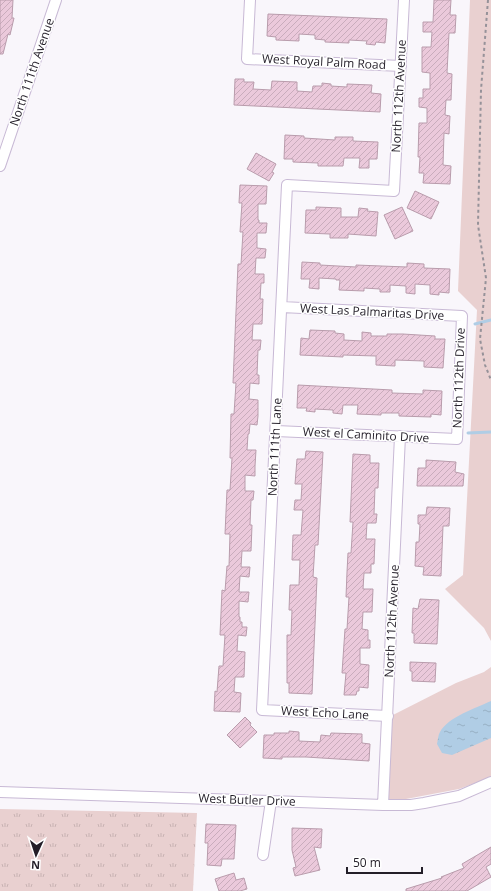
<svg xmlns="http://www.w3.org/2000/svg" width="491" height="891" viewBox="0 0 491 891" font-family="'Open Sans',sans-serif">
  <style>
    .grass { fill: url(#grass-tufts) }
    .park { fill: #e9d0d0 }
    .water { fill: url(#water-ripples) }
    .lines { fill: none; stroke-linecap: round; stroke-linejoin: round }
    .stream { stroke: #b0cde5; stroke-width: 3 }
    .building { fill: url(#building-hatch); stroke: #b99cac }
    .minor-casing { stroke: #c8b9d5; stroke-width: 12 }
    .path { stroke: #969299; stroke-width: 2; stroke-dasharray: 3 3; stroke-linecap: butt }
    .minor { stroke: #fff; stroke-width: 10 }
    .labels { text-anchor: middle; stroke-width: 3; stroke-linejoin: round; paint-order: stroke }
    .street-label { font-size: 12px; fill: #231e28; stroke: #fff }
  </style>
  <defs>
    <pattern id="grass-tufts" width="24" height="20" patternUnits="userSpaceOnUse"><rect width="24" height="20" fill="#e9d0d0"/><path d="M3 7l-1-3M5 7V3M7 7l1-3M15 17l-1-3M17 17v-4M19 17l1-3" fill="none" stroke="#c8b2b3"/></pattern>
    <pattern id="water-ripples" width="26" height="14" patternUnits="userSpaceOnUse"><rect width="26" height="14" fill="#b0cde5"/><path d="M2 4q2-2 4 0t4 0M15 11q2-2 4 0t4 0" fill="none" stroke="#97b0c4"/></pattern>
    <pattern id="building-hatch" width="6" height="6" patternUnits="userSpaceOnUse"><rect width="6" height="6" fill="#ebc9db"/><path d="M-1 1l2-2M0 6l6-6M5 7l2-2" fill="none" stroke="#c9acbc"/></pattern>
  </defs>
  <rect width="100%" height="100%" fill="#f9f6fb"/>
  <!-- grass -->
  <path class="grass" d="M0 809 197 813 193 891H0Z"/>
  <!-- park -->
  <path class="park" d="M470 0H491V641L484 628 445 589 463 575 477 310 458 291Z
    M491 667V777L459 789 406 799 387 800 391 716 456 683 484 672Z"/>
  <!-- water -->
  <path class="water" d="M491 701V738L452 755 442 753 437 744C438 740 438 735 440 732 448 717 476 708 491 701Z"/>
  <g class="lines">
    <!-- stream -->
    <path class="stream" d="M475 324 491 320
      M468 433 491 432"/>
  </g>
  <!-- building -->
  <path class="building" d="M0 0H13L12 18H14L10 35 8 34 3 54H0Z
    M434 0H451L450 15H456L455 33H449L447 73 452 74 451 100H446L445 115 450 116 449 134 444 133 443 165 451 166 450 184 423 183 424 173H419L420 157H418L419 123H427V108L419 107V98H423V89H430V73L422 72V47H431L432 32H423V22H433Z
    M268 14 387 19 385 43 376 42 375 45 366 44 367 41 349 40V43L325 42V40L315 39V35L299 34V41L276 40V37L267 36Z
    M235 79H244V82H254L253 89 271 90 272 81 297 82V91L312 92 313 86H322V83L331 84V86L347 87V84L372 85 371 93 381 94 380 112 234 105Z
    M285 135 304 136V138L335 140V137H353V141L378 142 377 159H369V168H359L360 158H344L343 166H318V163L293 162V159H284Z
    M256 153 276 164 272 172 274 173 269 181 247 169Z
    M240 185 267 186 266 204H258V220H259V223H267L266 233H257V248L266 249 265 258H256L255 274H264V283H261L260 299H263L262 324H253L252 340H261L260 350H258L257 375H259V384L250 383 249 399 258 400V416L257 425 250 424 249 434H248L247 450H256L255 466V476L245 475V491H254L253 500H251L250 525H252L251 551H242L241 567H250L249 577 240 576 239 592H249L248 602 239 601V617H240V622H242V627H247L246 636 238 635 237 651 245 652 244 677H235L234 692 241 693 240 712 214 711 215 691 217 692 219 666H223L225 635H220L222 590 225 591 227 566H229L230 534H225L227 490H230L232 458H230L231 414H234L236 383H233L238 264H241L243 232H240L242 203H239Z
    M415 191 439 202 431 219 407 208Z
    M316 207 341 208V217H358L359 208 368 209 367 211 378 212 376 236 348 234V238H330V234L305 233 306 210H316Z
    M402 207 413 231 395 239 384 215Z
    M302 262 320 263V265L356 267V265L407 267V263L424 264V268L450 269 449 293 439 292V295L430 294V285L415 284V294L406 293V286L390 285V292H380V289L364 288V291L339 290 340 280H336V279L319 278V289L309 288 310 279H301Z
    M310 330 335 331V333L344 334V340L362 341V332L371 333V336H387V334H403L435 336V339H445L443 368 424 367V361L395 360V366L376 365V356L343 355V357L300 355 301 338 309 339Z
    M298 385 392 390V393L423 394V390L442 391 441 415 431 414V417L399 416V413H381V415L357 414 358 405H343L342 414 333 413V410L315 409V412L306 411 307 408H297Z
    M306 451 323 452 318 545H315L313 577 317 578 312 694 289 693V683H287V635H291L292 610H289L290 585H299L300 560H292L293 535H301L303 510H294L295 500H301L302 484H295L297 459H305Z
    M353 454 370 455V463H379L378 488H375L374 514H377L376 523H367L366 539H375L374 564H371V573H364L363 589H373L372 612H363L362 629 368 630V640H370V648H360V664L369 665 368 688 359 687V691H357L356 695H344L346 673H342L345 629H347L349 597H346L347 572 348 553H351L353 522H350Z
    M426 460 456 462 455 472 464 474 463 486H417L418 468H426Z
    M427 507 450 508 449 526H443L441 576 423 575 424 567 415 566 416 542H419L420 524H418V515H426Z
    M420 599 439 600 437 644 414 643V633H412L413 608 418 609Z
    M410 662 436 663 435 682 412 681V671H410Z
    M245 717 251 723 250 725 257 732 240 748 227 735Z
    M289 731 299 732V741L320 742 321 735 330 736 331 733 362 734V743L370 744 369 761 306 757H282V759L263 758 264 735H274V733H289Z
    M206 824 236 825 234 859H222L221 866 207 865 208 843H205Z
    M292 828 322 829 321 848 314 847 320 870 295 876 293 868 296 867 292 850Z
    M491 847V864L486 867 491 877 467 891H406V889L442 878 441 877 464 868 462 864Z
    M234 873 236 880 244 878 247 889 240 891H219L215 879Z"/>
  <g class="lines">
    <!-- minor casing -->
    <g class="minor-casing">
      <path id="minor" d="M250 0 247 59 401 66
        M0 166 56 0
        M276 431 457 439 462 316 282 307
        M388 716 262 710 287 185 394 191 404 0
        M0 792 271 801 383 805H411L424 803 459 796 491 782
        M383 805 400 436
        M263 855 271 801"/>
    </g>
    <!-- path -->
    <path class="path" d="M488 0 481 90 478 225 486 278 480 339 485 365 491 380"/>
    <!-- minor -->
    <use href="#minor" class="minor"/>
  </g>
  <g class="labels">
    <!-- street labels -->
    <g class="street-label">
      <text transform="translate(324 62) rotate(3)" y="4">West Royal Palm Road</text>
      <text transform="translate(32 72) rotate(-71)" y="4">North 111th Avenue</text>
      <text transform="translate(399 96) rotate(-87)" y="4">North 112th Avenue</text>
      <text transform="translate(372 312) rotate(3)" y="4">West Las Palmaritas Drive</text>
      <text transform="translate(459 378) rotate(-88)" y="4">North 112th Drive</text>
      <text transform="translate(366 435) rotate(3)" y="4">West el Caminito Drive</text>
      <text transform="translate(275 447) rotate(-87)" y="4">North 111th Lane</text>
      <text transform="translate(392 621) rotate(-87)" y="4">North 112th Avenue</text>
      <text transform="translate(325 713) rotate(3)" y="4">West Echo Lane</text>
      <text transform="translate(247 800) rotate(2)" y="4">West Butler Drive</text>
    </g>
  </g>
  <!-- north arrow -->
  <g transform="translate(36 855) rotate(183)" stroke="#ffffff" stroke-width="3" paint-order="stroke">
  <path d="M0-3L7 15L0 10L-7 15Z" fill="#231e28"/>
  <text y="-6" font-size="11" font-weight="bold" text-anchor="middle" fill="#231e28">N</text>
  </g>
  <!-- scale -->
  <path d="M347 867v6h75v-6" fill="none" stroke="#231e28" stroke-width="2"/>
  <text x="353" y="867" font-size="12" fill="#231e28" stroke="#ffffff" stroke-width="3" paint-order="stroke">50 m</text>
</svg>
